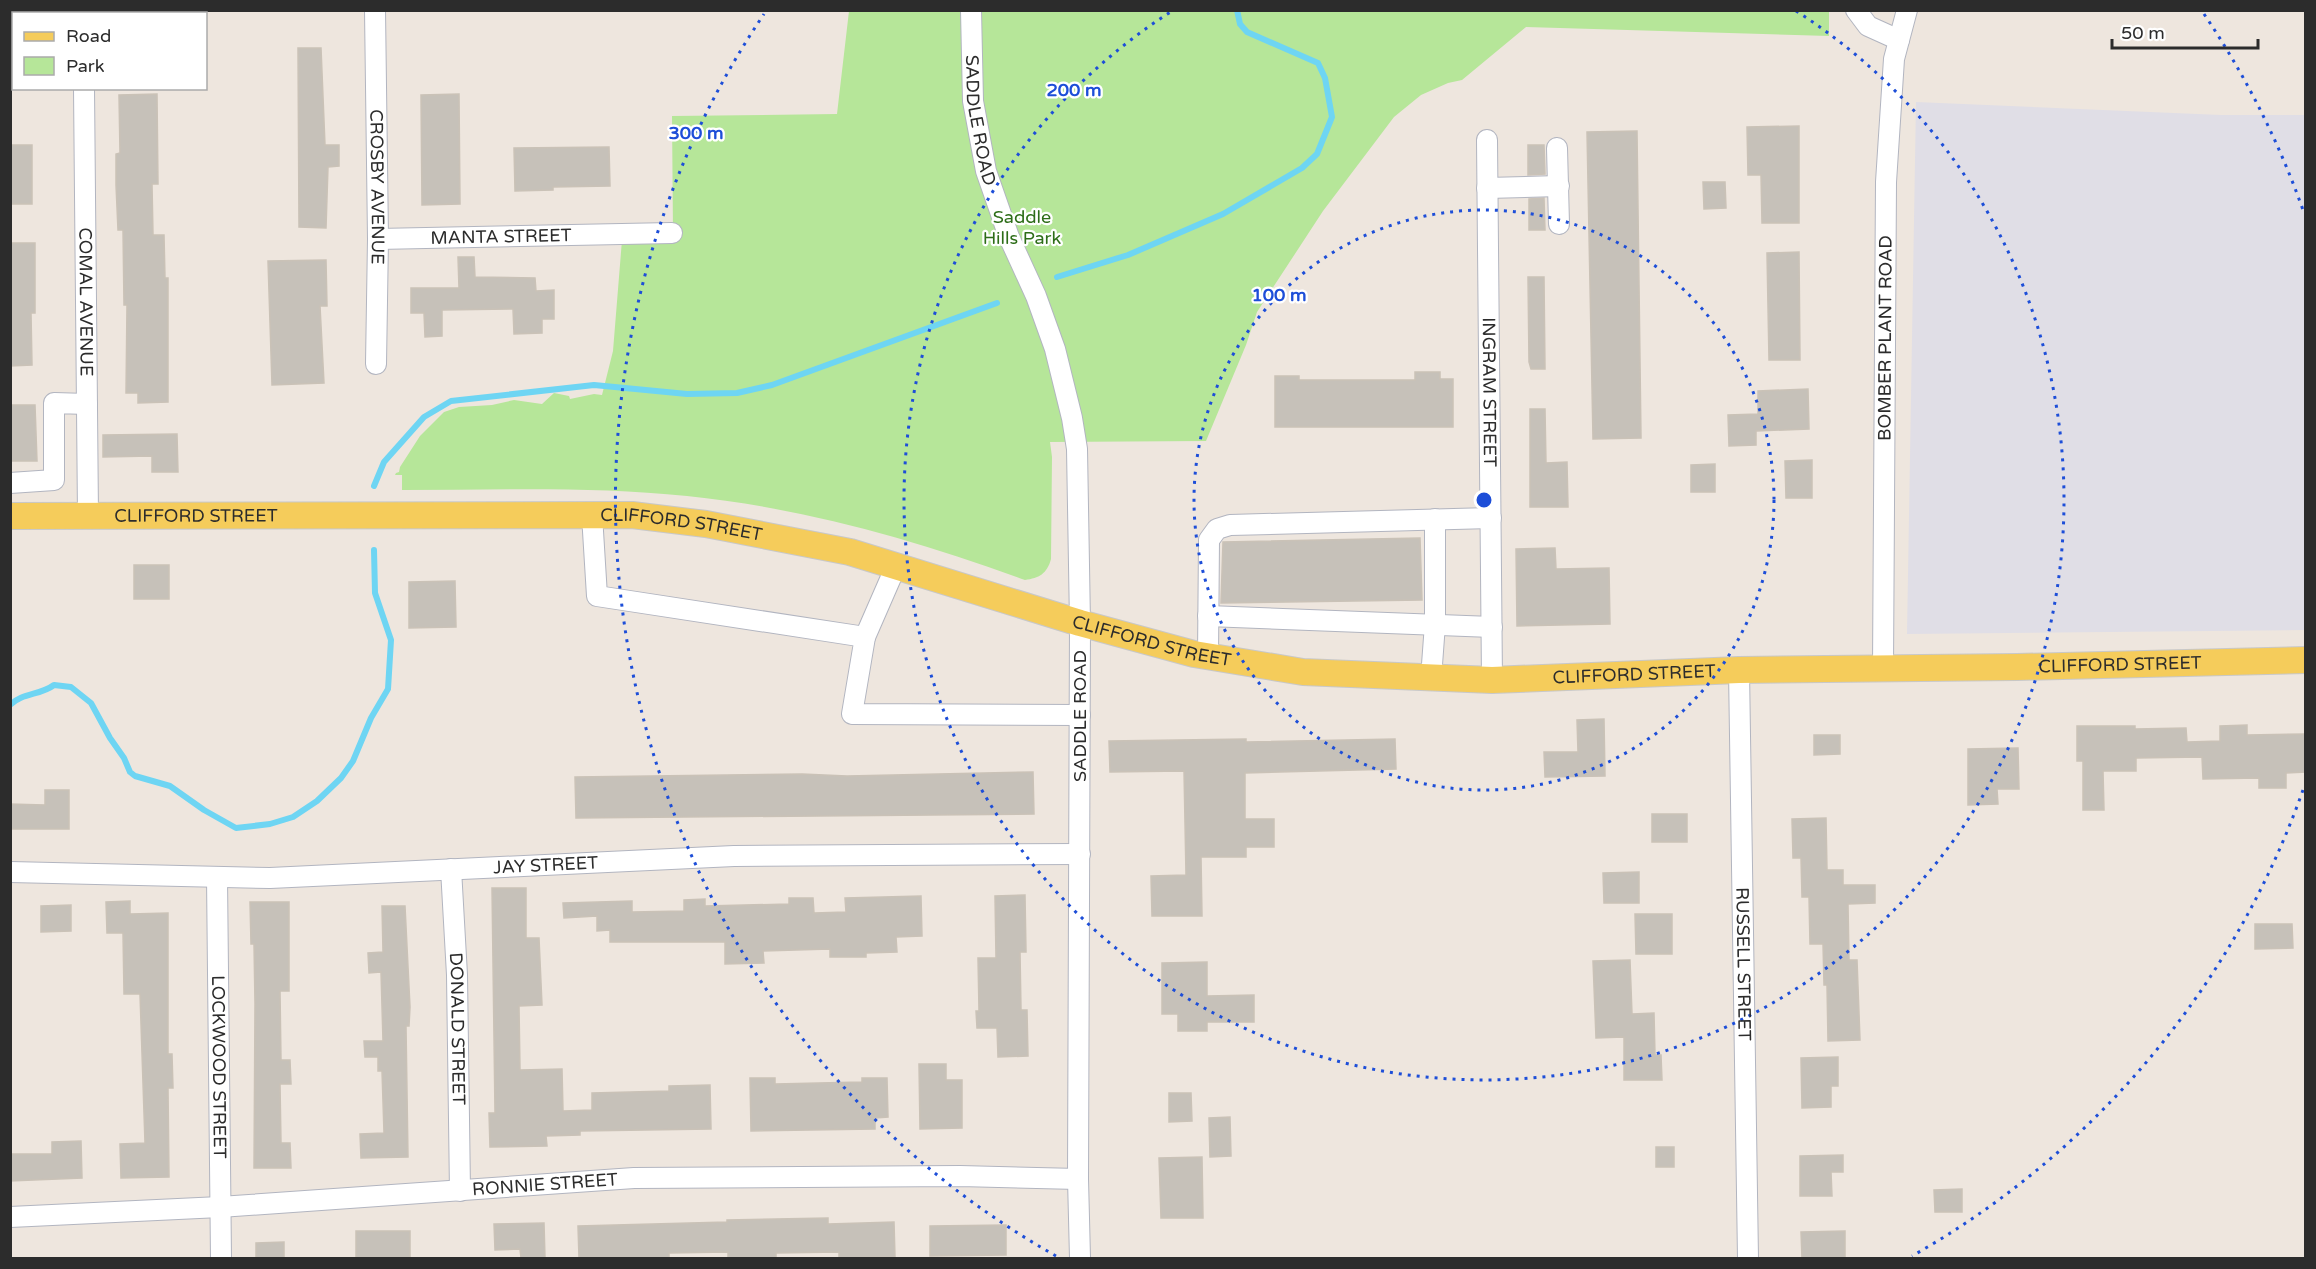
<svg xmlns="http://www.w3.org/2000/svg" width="2316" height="1269" viewBox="0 0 2316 1269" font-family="'Varela Round',sans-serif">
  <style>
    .industrial { fill: #e0dee6 }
    .green { fill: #b6e699 }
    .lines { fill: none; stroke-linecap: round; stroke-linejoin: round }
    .stream { stroke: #6ed5f3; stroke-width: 6 }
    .building { fill: #c6c1b9; stroke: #cac2b7; stroke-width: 1.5 }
    .minor-casing { stroke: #b2b5c0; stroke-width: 22 }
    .major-casing { stroke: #c8c8c8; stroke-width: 28 }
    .minor { stroke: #fff; stroke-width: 20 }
    .major { stroke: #f5cc5b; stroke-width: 26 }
    .ring { fill: none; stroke: #1d4ed8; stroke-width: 3; stroke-dasharray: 3 6 }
    .labels { text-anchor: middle; stroke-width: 4.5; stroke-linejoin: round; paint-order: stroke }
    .street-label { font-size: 18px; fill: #2c2c2c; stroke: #fff }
    .park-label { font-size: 18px; fill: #2d6d18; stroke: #fff }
    .centre { fill: #1d4ed8; stroke: #fff; stroke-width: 3 }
    .ring-label { font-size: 18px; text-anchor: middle; font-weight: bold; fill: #1d4ed8; stroke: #fff; stroke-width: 4.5; stroke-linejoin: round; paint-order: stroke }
  </style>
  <rect width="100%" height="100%" fill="#eee6de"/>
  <!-- industrial -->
  <path class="industrial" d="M1916 102 2221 115H2305V630L1907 634Z"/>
  <!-- green -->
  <path class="green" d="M849 11H1829V36L1526 27 1462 80 1448 83 1421 95 1394 117 1323 211 1257 312 1246 345 1206 441 1050 442 1052 457 1051 559C1047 574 1039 578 1025 580 916 540 803 508 687 496 592 486 497 490 402 490V475H395L396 473 399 472 400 467 420 436 444 412 459 407 492 405 514 400 542 404 554 393 569 396 570 399 594 394 602 395 613 351 622 240 673 233 672 116 837 114Z"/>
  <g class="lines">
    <!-- stream -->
    <path class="stream" d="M1057 277 1128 255 1223 214 1302 168 1317 154 1332 117 1325 78 1318 63 1247 32 1240 24 1237 10
      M374 486 384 462 424 417 451 401 594 385 687 394 737 393 772 385 997 303
      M10 705C22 693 41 695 54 685L71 687 91 703 110 738 124 758 130 772 135 776 170 786 204 810 236 828 270 824 293 817 317 801 341 778 353 761 371 718 388 689 391 640 375 593 374 550"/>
  </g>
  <!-- building -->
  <path class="building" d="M298 48H321L325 145H339V166L328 167 326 228 299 227Z
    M157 94 158 184H152L153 235H164L165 278H168V402L138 403V393H126L127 305H124L123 230H118L116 185V154L120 153 119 95Z
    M459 94 460 204 422 205 421 95Z
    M1799 126V223H1762L1761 175H1748L1747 127Z
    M1637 131 1641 438 1593 439 1587 132Z
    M10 145H32V204H10Z
    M1528 145H1544L1545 174 1528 175Z
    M609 147 610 186 553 187V190L515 191 514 148Z
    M1703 182H1725L1726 208 1704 209Z
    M1544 198 1545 230H1529V199Z
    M10 243H35V313H31L32 365 10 366Z
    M1799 252 1800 360H1769L1767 253Z
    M458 257H474L475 277 535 278 536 291 554 290V319H542V333L514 334 513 309 442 310V336L425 337 424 313H411V288H459Z
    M326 260 327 306H320L324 383 272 385 268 261Z
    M1528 277H1544L1545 369H1531L1529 362Z
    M1415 372H1440V379H1453V427H1275V376H1299V380H1415Z
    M1808 389 1809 429 1756 431V445L1729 446 1728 415 1758 414V391Z
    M10 405H35L37 461H10Z
    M1530 409H1545L1546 463 1567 462 1568 507H1530Z
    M177 434 178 472H152V456L103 457V435Z
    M1812 460V498H1786L1785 461Z
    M1715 464V492H1691V465Z
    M1420 538 1422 600 1221 603 1223 542Z
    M1555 548 1556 569 1609 568 1610 624 1517 626 1516 549Z
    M134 565H169V599H134Z
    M455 581 456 627 409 628V582Z
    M1604 719 1605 776 1545 777 1544 752H1578L1577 720Z
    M2247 725V735L2306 734V772L2286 773V788H2259V778L2203 779 2202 757 2136 758V771H2103L2104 810H2083V761H2077V726H2135V729L2186 728 2187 742 2220 741V726Z
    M1814 735H1840V754L1814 755Z
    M1246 739V742L1395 739 1396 769 1245 773V819H1274V847H1246V857H1201L1202 916H1152L1151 876 1186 875 1184 771 1110 772 1109 741Z
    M2018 748 2019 789H1997L1998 804 1968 805V749Z
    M1033 772 1034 814 576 818 575 777 802 774 847 776Z
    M45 790H69V829H10V804L45 805Z
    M1652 814H1687V842H1652Z
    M1826 818 1827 870H1843V885H1875V903L1848 904 1849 960H1857L1860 1040 1828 1041 1827 985H1824L1823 944H1810L1809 897H1802L1801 858H1793L1792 819Z
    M1639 872V903H1604L1603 873Z
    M492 888H526V938H539L542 1005 519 1006 520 1070 562 1069 563 1111 592 1110V1093L669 1091V1086L710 1085 711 1129 580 1131V1135L546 1136 547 1146 490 1147 489 1113H495Z
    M1025 895 1026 952H1020L1021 1010H1027L1028 1056 998 1057 997 1028H977L976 1011H979L978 958H996L995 896Z
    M921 896 922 936 896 937 897 952 866 953V957H830V949L763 951 764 963 725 964V942H610V930L597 931V916L564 918 563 903 632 901V912L684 911V900L705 899V906L789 904V898H813L814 913 846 912 845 898Z
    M130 901V914L168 913V1054H172L173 1088H168L169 1177 121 1178 120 1144 145 1143 140 994H124L123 933H107L106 902Z
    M250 902H289V991H280L281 1060H290L291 1084H280L281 1143H290L291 1168H254L255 1004 254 944H251Z
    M71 905V931L41 932V906Z
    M382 906H405L410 1007 409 1026H406L408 1157 361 1158 360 1134 384 1133 382 1071H378V1057H365L364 1041H383L381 972 369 973 368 953 383 952Z
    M1635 914H1672V954H1636Z
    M2255 924H2292L2293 948 2255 949Z
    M1630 960 1632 1014 1654 1013 1655 1055H1661L1662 1080H1624V1037L1596 1038 1593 961Z
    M1207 962V996L1254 995V1022H1207V1031H1178V1014H1162V963Z
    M1838 1057V1086H1831V1107L1802 1108 1801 1058Z
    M919 1064H946V1080H962V1128L920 1129Z
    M750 1078H775V1084L862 1082V1078H887L888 1117 875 1118V1129L751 1131Z
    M1169 1093H1191L1192 1121 1169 1122Z
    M1230 1117 1231 1156 1210 1157 1209 1118Z
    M81 1141 82 1178 10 1181V1154H52V1142Z
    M1656 1147H1674V1167H1656Z
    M1843 1155V1172H1831L1832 1196H1800V1156Z
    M1202 1157 1203 1218H1161L1159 1158Z
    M1962 1189V1212H1935L1934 1190Z
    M828 1218V1224L894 1222 895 1257 839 1258V1252L776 1253V1258H728V1252L669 1253V1258H579L578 1226 727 1222V1220Z
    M544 1223 545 1258H521L520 1249 495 1250 494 1224Z
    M1006 1225V1255L930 1256V1226Z
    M356 1231H410V1258H356Z
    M1845 1231V1258H1802L1801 1232Z
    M284 1242V1258H256V1243Z"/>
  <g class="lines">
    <!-- minor casing -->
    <g class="minor-casing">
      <g id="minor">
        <path d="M84 10V14"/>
        <path id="s1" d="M375 10 378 239 376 364"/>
        <path id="s2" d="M971 10 973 101 986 171 1009 237 1036 296 1055 349 1072 418 1077 449 1080 623 1078 1179 1080 1258"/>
        <path d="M1856 10 1868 26 1899 40"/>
        <path id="s3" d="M84 88 88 516"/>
        <path id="s4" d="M1487 140 1492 680"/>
        <path d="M1557 148 1559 224"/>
        <path d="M1487 188 1559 186"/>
        <path id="s5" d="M378 239 672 233"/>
        <path d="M10 483 54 480V403L87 404"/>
        <path d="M592 515 597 596 865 637 852 714 1080 715"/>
        <path d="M1208 616 1492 627"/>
        <path d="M865 637 896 566"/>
        <path d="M1208 656 1209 540 1217 529 1230 525 1491 518"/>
        <path id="s6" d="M1883 668 1886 182 1894 59 1907 10"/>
        <path id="s7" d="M1739 670 1748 1258"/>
        <path d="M1431 678 1435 624V519"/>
        <path id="s8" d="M451 869 457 975 460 1191"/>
        <path id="s9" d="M10 872 270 878 734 856 1080 854"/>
        <path id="s10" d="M217 877 221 1258"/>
        <path id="s11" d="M10 1217 220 1207 634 1178 960 1176 1078 1179"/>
      </g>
    </g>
    <!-- major casing -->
    <g class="major-casing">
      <g id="major">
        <path id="s12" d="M10 516 632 515 706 524 850 552 1080 623 1194 654 1303 672 1492 680 1739 670 2017 667 2306 660"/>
      </g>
    </g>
    <!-- minor -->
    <use href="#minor" class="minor"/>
    <!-- major -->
    <use href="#major" class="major"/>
  </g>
  <!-- distance rings -->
  <g class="ring">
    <circle cx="1484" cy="500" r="290"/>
    <path d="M1796 11A580 580 0 1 1 1172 11"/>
    <path d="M2303 790A869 869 0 0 1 1912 1256M1056 1256A869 869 0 0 1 764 14M2204 14A869 869 0 0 1 2303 210"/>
  </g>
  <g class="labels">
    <!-- street labels -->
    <g class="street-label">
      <text dy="6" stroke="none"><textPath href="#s2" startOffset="111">SADDLE ROAD</textPath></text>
      <text dy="6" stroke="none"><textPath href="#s1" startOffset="177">CROSBY AVENUE</textPath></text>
      <text dy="6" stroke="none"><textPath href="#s5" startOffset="123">MANTA STREET</textPath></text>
      <text dy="6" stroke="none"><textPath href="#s3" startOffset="214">COMAL AVENUE</textPath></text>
      <text dy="6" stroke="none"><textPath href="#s6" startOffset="330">BOMBER PLANT ROAD</textPath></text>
      <text dy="6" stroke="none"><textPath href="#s4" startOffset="252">INGRAM STREET</textPath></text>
      <text dy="6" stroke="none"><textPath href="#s12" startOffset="186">CLIFFORD STREET</textPath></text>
      <text dy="6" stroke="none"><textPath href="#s12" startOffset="672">CLIFFORD STREET</textPath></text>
      <text dy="6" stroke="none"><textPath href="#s12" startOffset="1158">CLIFFORD STREET</textPath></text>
      <text dy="6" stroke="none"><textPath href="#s12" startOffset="2130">CLIFFORD STREET</textPath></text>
      <text dy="6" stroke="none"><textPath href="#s12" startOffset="1644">CLIFFORD STREET</textPath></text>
      <text transform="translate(1080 716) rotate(-90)" y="6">SADDLE ROAD</text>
      <text dy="6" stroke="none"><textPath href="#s9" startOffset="536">JAY STREET</textPath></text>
      <text dy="6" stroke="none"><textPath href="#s7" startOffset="294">RUSSELL STREET</textPath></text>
      <text dy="6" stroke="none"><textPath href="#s8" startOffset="160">DONALD STREET</textPath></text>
      <text dy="6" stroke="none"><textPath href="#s10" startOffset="190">LOCKWOOD STREET</textPath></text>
      <text dy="6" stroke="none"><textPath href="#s11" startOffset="536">RONNIE STREET</textPath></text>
    </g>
    <!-- park labels -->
    <g class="park-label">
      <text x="1022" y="223">Saddle<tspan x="1022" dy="21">Hills Park</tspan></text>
    </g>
  </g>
  <circle cx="1484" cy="500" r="9" class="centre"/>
  <g class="ring-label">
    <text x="1074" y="96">200 m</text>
    <text x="696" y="139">300 m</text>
    <text x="1279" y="301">100 m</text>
  </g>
  <!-- border -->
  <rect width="2316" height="1269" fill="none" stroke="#2c2c2c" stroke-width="24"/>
  <!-- legend -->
  <rect x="12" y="12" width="195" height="78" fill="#ffffff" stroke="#ababab" stroke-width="1.5"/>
  <rect x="24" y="32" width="30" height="9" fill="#f5cc5b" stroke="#ababab" stroke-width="1.5"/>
  <text x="66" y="42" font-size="18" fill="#2c2c2c">Road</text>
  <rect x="24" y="57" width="30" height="18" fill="#b6e699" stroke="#ababab" stroke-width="1.5"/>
  <text x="66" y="72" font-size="18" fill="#2c2c2c">Park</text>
  <!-- scale -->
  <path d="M2112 39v9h146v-9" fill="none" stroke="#2c2c2c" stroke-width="3"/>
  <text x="2121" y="39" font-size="18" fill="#2c2c2c" stroke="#ffffff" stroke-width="4.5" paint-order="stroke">50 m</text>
</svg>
